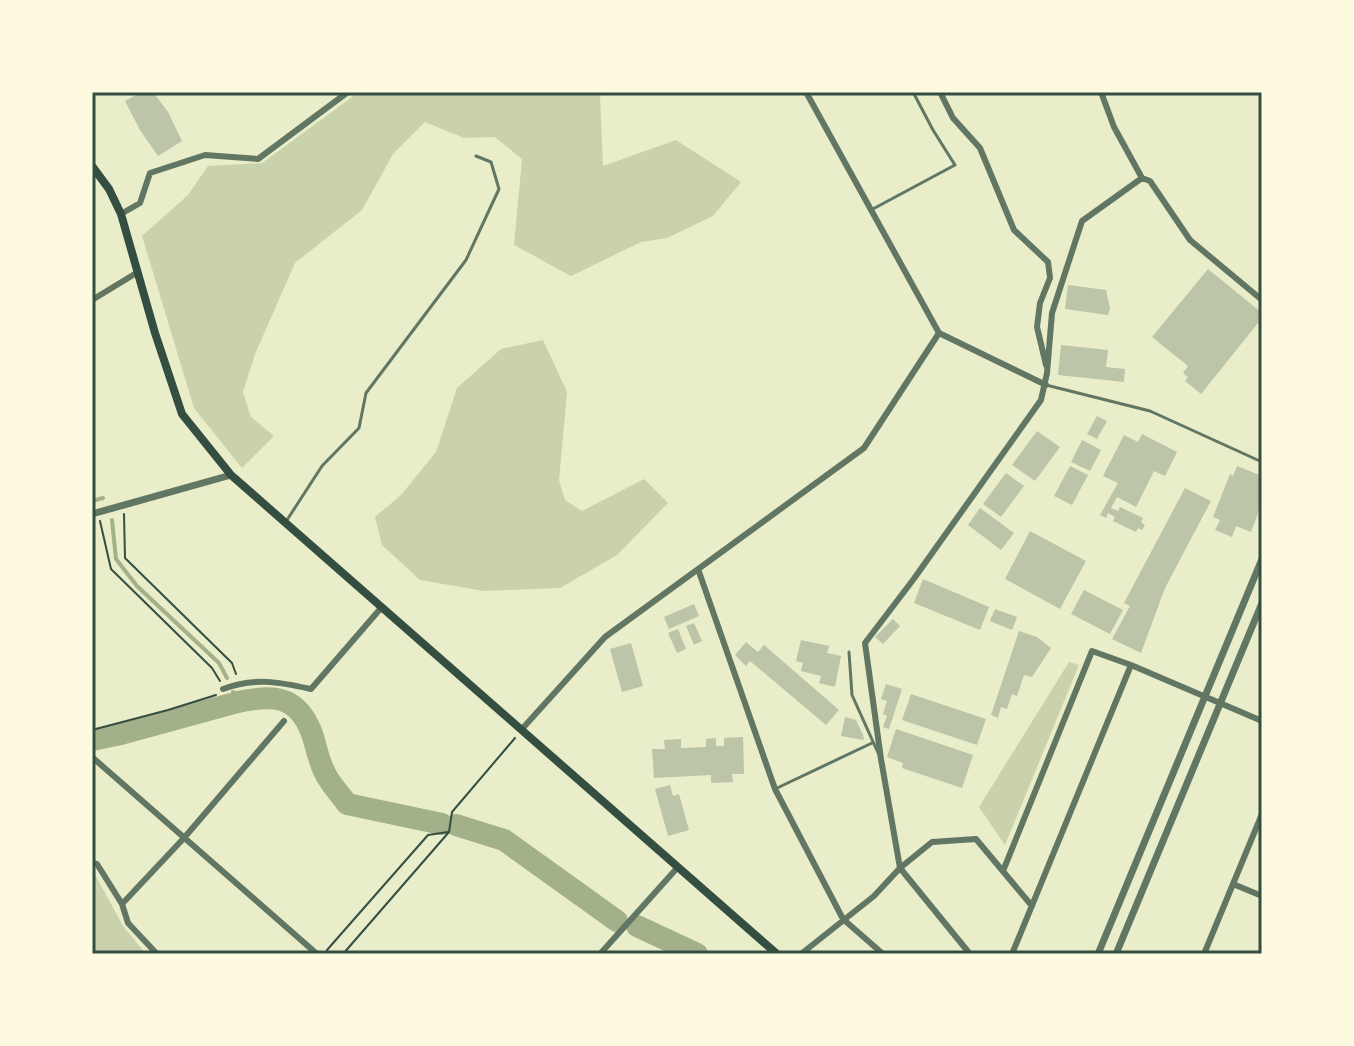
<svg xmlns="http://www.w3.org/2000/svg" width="1354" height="1046" viewBox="0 0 1354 1046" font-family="'Noto Serif',serif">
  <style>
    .green { fill: #cad2ad }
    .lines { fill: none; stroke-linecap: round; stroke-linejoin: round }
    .stream { stroke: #a3b18a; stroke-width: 4 }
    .river { stroke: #a3b18a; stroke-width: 22 }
    .building { fill: #bcc5a7 }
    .path { stroke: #344e41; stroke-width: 2 }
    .service { stroke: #617663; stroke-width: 3 }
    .minor { stroke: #617663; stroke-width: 6 }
    .tertiary { stroke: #617663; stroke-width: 7 }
    .secondary { stroke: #344e41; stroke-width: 8 }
    .neatline { fill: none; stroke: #344e41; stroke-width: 3 }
  </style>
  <rect width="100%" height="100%" fill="#e9edc9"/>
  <!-- green -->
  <path class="green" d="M359 92H608L600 96 603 166 676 140 741 182 713 216 667 238 641 242 571 276 514 245 522 159 495 137 464 138 425 122 393 154 362 210 295 263 255 354 243 392 251 417 274 436 242 468 194 408 142 236 188 195 208 166 262 163Z
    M543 340 567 392 559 480 565 500 582 511 644 479 668 503 617 555 560 588 484 591 420 580 382 545 375 517 401 495 436 452 457 388 501 349Z
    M1069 662 1079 665 1005 845 979 807Z
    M92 869 123 926 146 954H92Z"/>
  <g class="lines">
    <!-- stream -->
    <path class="stream" d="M92 501 103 498
      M112 520 116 559 137 586 219 663 227 678
      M233 692 238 702"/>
    <!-- river -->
    <path class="river" d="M92 740 121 734 238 702C271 695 296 694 311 731 316 744 318 760 325 773 330 784 340 794 347 804L442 824
      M456 825 504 840 617 921
      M637 926 697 954"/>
  </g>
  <!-- building -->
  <path class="building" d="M141 92H153L168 112 182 141 158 156 140 130 125 101Z
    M1208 269 1262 313V327L1258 323 1201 394 1185 381 1188 377 1183 373 1188 366 1152 337Z
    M1068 285 1106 290 1110 308 1108 315 1065 309Z
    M1061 345 1108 350 1106 367 1125 369 1124 382 1058 375Z
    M1097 416 1107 421 1097 439 1087 434Z
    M1037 431 1060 447 1035 481 1012 465Z
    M1142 434 1177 452 1165 476 1154 471 1136 507 1117 497 1111 508 1118 511 1120 507 1143 518 1141 522 1145 525 1142 530 1138 528 1136 532 1113 521 1115 517 1108 513 1106 518 1100 515 1118 483 1103 476 1124 435 1138 442Z
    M1082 440 1101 450 1090 471 1071 462Z
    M1070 466 1088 475 1072 505 1054 496Z
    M1237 466 1262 476V503L1251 532 1236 526 1232 537 1215 530 1220 520 1213 517 1230 474 1233 476Z
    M1006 473 1024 486 1001 517 983 504Z
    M1185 488 1211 501 1165 588 1141 653 1112 639 1130 606 1124 603Z
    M980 508 1014 533 1001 550 968 525Z
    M1030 531 1086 561 1060 609 1005 579Z
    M923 579 989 607 980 630 914 603Z
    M1084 590 1123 610 1110 634 1071 614Z
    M694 604 699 616 669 629 664 617Z
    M995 609 1017 617 1012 630 990 621Z
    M893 619 900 626 883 644 875 637Z
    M694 623 702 641 694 645 686 626Z
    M678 629 686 649 677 653 668 633Z
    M1019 631 1037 637 1051 648 1032 677 1024 675 1017 696 1012 694 1007 709 1001 707 998 718 991 715Z
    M801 640 829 646 827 653 841 656 835 687 819 683 821 676 801 671 803 663 796 661Z
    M746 642 758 652 764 645 839 710 826 725 750 661 746 666 735 655Z
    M631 643 643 686 622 692 610 649Z
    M886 684 902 689 889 729 883 727 887 716 883 714 887 701 881 699Z
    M911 694 986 719 977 745 902 720Z
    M845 717 856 720 863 735 864 740 841 736Z
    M896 729 973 755 962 788 902 768 903 763 887 757Z
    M743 737 744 774H732L733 782 711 783V775L654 778 652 749H665L664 740 681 739V748L706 747V739L716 738V746H724V738Z
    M670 785 673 796 679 794 689 830 668 836 655 789Z"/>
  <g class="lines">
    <!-- path -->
    <path class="path" d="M124 514 125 558 232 663 236 674
      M100 521 111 569 212 668 220 681
      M92 730 168 710 216 695
      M327 950 428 835 448 832
      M343 954 449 832 452 812 515 738"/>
    <!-- service -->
    <path class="service" d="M871 210 955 165 933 130 913 92
      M1046 385 1150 411 1262 462
      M287 520 322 466 359 428 366 393 466 260 499 189 491 162 476 156
      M849 652 852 695 879 755
      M775 789 872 743"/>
    <!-- minor -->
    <path class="minor" d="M806 92 939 333 1046 385
      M940 92 953 118 980 148 1014 230 1048 262 1050 278 1040 303 1037 327 1046 365
      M1101 92 1114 127 1142 178 1150 181 1190 240 1262 300
      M121 214 140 203 150 173 205 155 258 159 348 92
      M92 300 138 272
      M698 569 775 789 843 919 883 954
      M223 689C254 677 279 682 311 689L381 608
      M522 729 605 637 864 448 939 333
      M92 757 317 954
      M92 863 97 864 122 904 128 923 157 954
      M1003 871 1092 651 1131 665
      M1233 884 1262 896
      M122 904 184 838 284 721
      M600 954 678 867
      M801 954 874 896 900 868 932 842 976 839 1032 906
      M970 954 900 868 881 759 865 643 913 580 1041 400 1047 373 1052 313 1082 221 1142 178
      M1012 954 1131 665 1262 721
      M1204 954 1262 814"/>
    <!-- tertiary -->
    <path class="tertiary" d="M92 514 231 475
      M1098 954 1262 559
      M1116 954 1262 603"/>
    <!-- secondary -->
    <path class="secondary" d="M92 166 109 189 121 214 155 333 182 414 231 475 777 954"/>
  </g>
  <!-- border -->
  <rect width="1354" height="1046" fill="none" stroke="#fefae0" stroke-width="188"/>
  <rect x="94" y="94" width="1166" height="858" class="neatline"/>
</svg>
